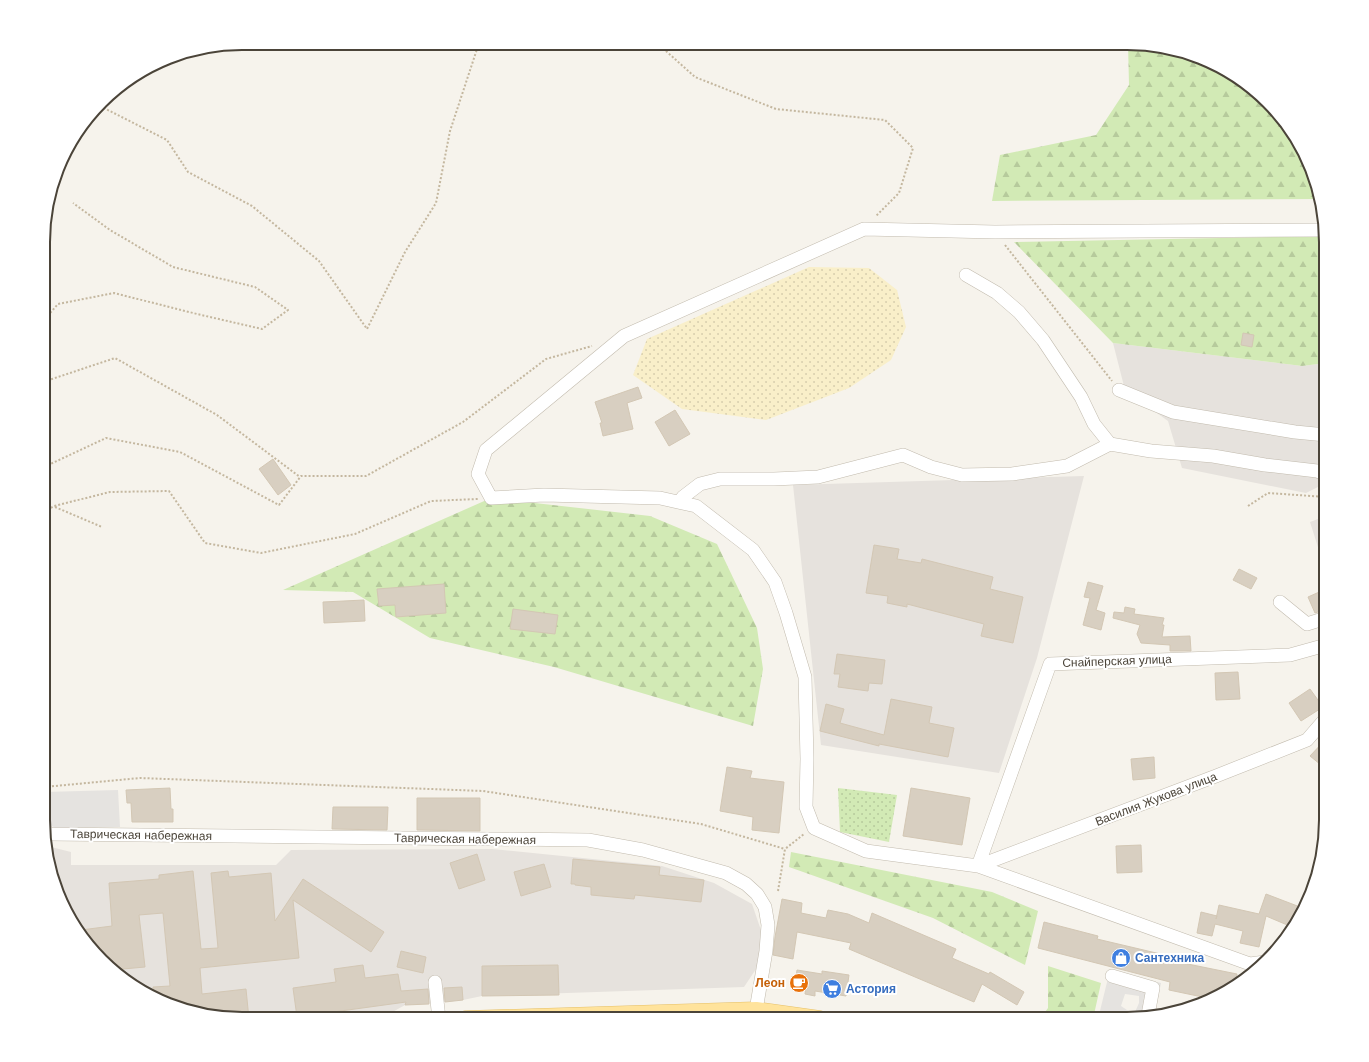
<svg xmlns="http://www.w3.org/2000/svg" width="1369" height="1062" viewBox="0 0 1369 1062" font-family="Helvetica,sans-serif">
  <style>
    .industrial { fill: #e6e2dd }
    .grass { fill: url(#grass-dots) }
    .forest { fill: url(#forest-firs) }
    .sand { fill: url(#sand-dots) }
    .parking { fill: #e5e3e0; fill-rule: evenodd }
    .building { fill: #d8cfc1; stroke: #d3c7b4 }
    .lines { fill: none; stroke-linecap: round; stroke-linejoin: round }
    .minor-casing { stroke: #c2bbae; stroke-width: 14 }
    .major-casing { stroke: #e6c16a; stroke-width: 17 }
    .path { stroke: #c4b79f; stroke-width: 2; stroke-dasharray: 2 2; stroke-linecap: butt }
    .minor { stroke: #fff; stroke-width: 13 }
    .major { stroke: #ffe39c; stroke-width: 16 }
    .labels { text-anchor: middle; stroke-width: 4; stroke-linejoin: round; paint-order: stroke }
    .street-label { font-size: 12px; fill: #4b4439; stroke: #fff }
    .shop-label { font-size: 12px; font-weight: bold; fill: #366cbe; stroke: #fff; text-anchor: start }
    .food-label { font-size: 12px; font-weight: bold; fill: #c56008; stroke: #fff; text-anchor: end }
    .rim { fill: none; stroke: #4b4439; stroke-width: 2 }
  </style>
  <defs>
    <pattern id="grass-dots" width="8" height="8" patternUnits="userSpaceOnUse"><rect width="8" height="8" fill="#d2eab5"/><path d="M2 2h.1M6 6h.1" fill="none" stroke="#b6ca9c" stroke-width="1.8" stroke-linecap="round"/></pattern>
    <pattern id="forest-firs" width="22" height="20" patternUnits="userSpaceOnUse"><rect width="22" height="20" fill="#d2eab5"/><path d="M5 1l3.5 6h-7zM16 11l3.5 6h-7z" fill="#b6ca9c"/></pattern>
    <pattern id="sand-dots" width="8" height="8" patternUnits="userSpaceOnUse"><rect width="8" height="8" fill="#f9efc9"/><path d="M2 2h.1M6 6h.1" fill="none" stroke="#d7cead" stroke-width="1.8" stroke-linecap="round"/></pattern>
  </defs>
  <rect width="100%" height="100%" fill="#f6f3ec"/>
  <!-- industrial -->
  <path class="industrial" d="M1113 343 1302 366 1326 363V483L1306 493 1182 468 1168 421 1125 390Z
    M1084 476 1037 658 999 773 821 745 793 485Z
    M1326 516V562L1323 563 1310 522Z
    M47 846 71 852V865H276L291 850 492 849 662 866 714 883 752 904 763 936 758 966 744 987 482 996 463 1000 405 1005 380 1019H230L166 1004 111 969 63 908Z"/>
  <!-- grass -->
  <path class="grass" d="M838 788 897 795 889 842 840 832Z"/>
  <!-- forest -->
  <path class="forest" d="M1128 43H1139L1203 58 1258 93 1306 154 1319 191 1320 199 992 201 1000 155 1096 135 1129 85Z
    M1325 236 1326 363 1302 366 1113 343 1014 242Z
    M491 498 650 516 717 544 757 628 763 669 753 726 554 667 430 638 353 592 283 590Z
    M791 852 992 892 1038 911 1025 965 933 918 789 867Z
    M1048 966 1101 983 1093 1019H1040L1048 1008Z"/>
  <!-- sand -->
  <path class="sand" d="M809 267 869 268 897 290 906 327 891 360 849 388 766 420 682 409 633 375 647 339Z"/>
  <!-- parking -->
  <path class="parking" d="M118 790 120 827 55 828 43 820 44 792Z
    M1110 970 1161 983 1155 1013 1127 1019H1098ZM1125 994 1139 996V1003L1135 1012H1130L1121 1006Z"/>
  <!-- building -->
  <path class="building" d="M1243 333 1254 335 1252 347 1241 345Z
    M638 387 642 398 627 403 633 429 603 436 600 423H602L595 402Z
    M675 410 690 434 669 446 655 422Z
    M273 459 291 485 278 495 259 469Z
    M874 545 899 549 897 559 921 563 922 559 993 577 990 589 1023 597 1013 643 981 636 984 624 907 604V607L887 603 888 596 866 593Z
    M1239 569 1257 578 1251 589 1233 580Z
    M1088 582 1103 586 1096 610 1105 613 1101 630 1083 625 1090 598 1084 597Z
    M444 584 446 613 396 617 395 605 379 606 377 589Z
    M1326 589V609L1315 613 1308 597Z
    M364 600 365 621 324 623 323 602Z
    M1125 607 1135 609 1134 614 1164 618 1162 625H1164L1162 637 1190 636 1191 651H1170V645L1141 643 1137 634 1140 625 1113 618 1114 612 1124 613Z
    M513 609 558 615 555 634 510 629Z
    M837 654 885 660 882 684 869 683 868 691 838 687 840 674H834Z
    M1238 672 1240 699 1216 700 1215 673Z
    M1310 689 1323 707 1301 721 1289 703Z
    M891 699 932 707 929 723 954 728 948 757 879 744V746L820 731 826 704 844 709 840 723 884 735Z
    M1326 739V769L1310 756Z
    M1154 757 1155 778 1133 780 1131 759Z
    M727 767 752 771 750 778 784 782 779 833 752 830 753 817 720 811Z
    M170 788 171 809H173V822H132L131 803H127L126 790Z
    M911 788 970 798 962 845 903 836Z
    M417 798H480V831L417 830Z
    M333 807H388L387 830 332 829Z
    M1141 845 1142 872 1117 873 1116 846Z
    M477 854 485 880 459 889 450 863Z
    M573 859 660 867 659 875 704 880 701 902 635 895 634 899 591 895V887L575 885V884H571Z
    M544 864 551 887 521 896 514 872Z
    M193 871 201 949 218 948 211 873 228 871 229 877 271 873 275 921 303 879 384 932 371 952 293 900 299 958 200 968 202 994 246 989 249 1019H230L166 1004 154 996 153 987 170 986 163 913 139 915 145 967 112 970 81 930 112 926 109 883 159 879V875Z
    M1266 894 1300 907 1292 927 1266 916 1259 947 1240 943 1243 931 1215 924 1212 936 1197 933 1201 912 1217 916 1216 919 1219 905 1259 914Z
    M782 899 802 903 801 913 826 918 828 910 848 914 869 923 872 913 956 949 952 958 989 974 990 972 1024 992 1017 1005 982 984 974 1002 849 949 851 943 797 932 793 959 773 955 775 937Z
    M1044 922 1098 936 1097 939 1169 956 1168 960 1237 974 1235 985 1212 999 1169 990 1170 982 1038 948Z
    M401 951 426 957 423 973 397 967Z
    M363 965 365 978 398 974 401 991 428 989 429 1004 405 1005 406 1002 297 1017 293 988 336 982 334 969Z
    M558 965 559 995 482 996V966Z
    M797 970 822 974V971L849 975 846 996 815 991V996L805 994 806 986 795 984Z
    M462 987 463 1000 445 1002 444 988Z"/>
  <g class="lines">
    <!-- minor casing -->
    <g class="minor-casing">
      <path id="minor" d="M966 275 997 293 1019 312 1043 340 1081 397 1094 424 1110 444 1151 451 1213 456 1265 465 1317 471 1326 474
        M1119 390 1173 412 1295 432 1326 435
        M679 502 683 497 700 484 720 479H774L818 477 903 455 931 467 962 475 1012 474 1067 466 1110 444
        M1280 602 1307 624 1326 618
        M43 830 50 834 588 840 643 850 726 873 746 884 757 894 765 907 768 925 766 951 756 1010
        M978 866 1050 664 1290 655 1326 645
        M978 866 1216 776 1307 740 1326 718
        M1250 964 1265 962
        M1254 972 1250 964 978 866 866 851 814 828 806 807 807 759 805 677 786 613 775 582 753 550 696 506 660 498 544 495 491 498 478 474 486 450 624 336 864 229 995 232 1324 230
        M1112 976 1153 988 1148 1015
        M435 982 439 1019"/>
    </g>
    <!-- major casing -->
    <g class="major-casing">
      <path id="major" d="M465 1019 756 1010 820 1019"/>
    </g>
    <!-- path -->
    <path class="path" d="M657 43 695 77 776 109 885 120 913 148 899 193 876 216
      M100 106 167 140 188 172 252 206 319 261 367 329 405 252 436 203 450 131 479 43
      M1005 245 1112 381
      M45 319 58 304 114 293 197 314 262 329 288 310 255 287 173 267 110 230 73 203
      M44 383 52 379 115 358 217 415 300 477
      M44 467 106 438 180 452 279 505 301 476H366L463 422 546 359 592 346
      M1248 506 1268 493 1326 497
      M55 507 102 527
      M44 512 54 506 110 492 169 491 205 543 261 553 355 534 431 501 478 499
      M44 787 140 778 483 791 701 824 785 849
      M778 891 785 849 804 834"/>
    <!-- minor -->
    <use href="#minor" class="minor"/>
    <!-- major -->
    <use href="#major" class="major"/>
  </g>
  <!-- icons -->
  <defs>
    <g id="shop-disc" transform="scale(1)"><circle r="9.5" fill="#3f7fe0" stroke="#fff"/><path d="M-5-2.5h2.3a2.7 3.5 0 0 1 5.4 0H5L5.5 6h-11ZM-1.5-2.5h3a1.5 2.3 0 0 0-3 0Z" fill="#fff"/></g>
    <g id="cafe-disc" transform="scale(1)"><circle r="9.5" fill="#e8710a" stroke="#fff"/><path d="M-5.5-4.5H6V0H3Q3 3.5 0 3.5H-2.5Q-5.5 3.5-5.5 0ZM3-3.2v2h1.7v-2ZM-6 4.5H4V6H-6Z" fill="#fff"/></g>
    <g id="supermarket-disc" transform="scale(1)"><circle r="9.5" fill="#3f7fe0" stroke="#fff"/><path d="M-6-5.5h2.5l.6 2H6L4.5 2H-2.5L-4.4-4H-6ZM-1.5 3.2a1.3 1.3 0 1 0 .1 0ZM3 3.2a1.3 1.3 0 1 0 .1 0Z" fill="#fff"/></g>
  </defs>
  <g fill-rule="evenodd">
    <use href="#shop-disc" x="1121" y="958"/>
    <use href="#cafe-disc" x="799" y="983"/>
    <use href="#supermarket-disc" x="832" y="989"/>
  </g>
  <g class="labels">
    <!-- street labels -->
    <g class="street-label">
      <text transform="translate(1117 661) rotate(-2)" y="4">Снайперская улица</text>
      <text transform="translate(1156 799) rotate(-21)" y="4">Василия Жукова улица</text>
      <text transform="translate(141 835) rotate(1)" y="4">Таврическая набережная</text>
      <text transform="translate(465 839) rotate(1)" y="4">Таврическая набережная</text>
    </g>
    <!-- shop labels -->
    <g class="shop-label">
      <text x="1135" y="962">Сантехника</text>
      <text x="846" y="993">Астория</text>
    </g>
    <!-- food labels -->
    <g class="food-label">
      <text x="785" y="987">Леон</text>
    </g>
  </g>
  <!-- crop -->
  <path d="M0 0H1369V1062H0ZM242 50H1127A192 192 0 0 1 1319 242V820A192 192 0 0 1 1127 1012H242A192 192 0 0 1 50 820V242A192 192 0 0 1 242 50Z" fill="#fff" fill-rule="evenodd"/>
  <path class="rim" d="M242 50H1127A192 192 0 0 1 1319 242V820A192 192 0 0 1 1127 1012H242A192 192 0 0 1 50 820V242A192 192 0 0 1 242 50Z"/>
</svg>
